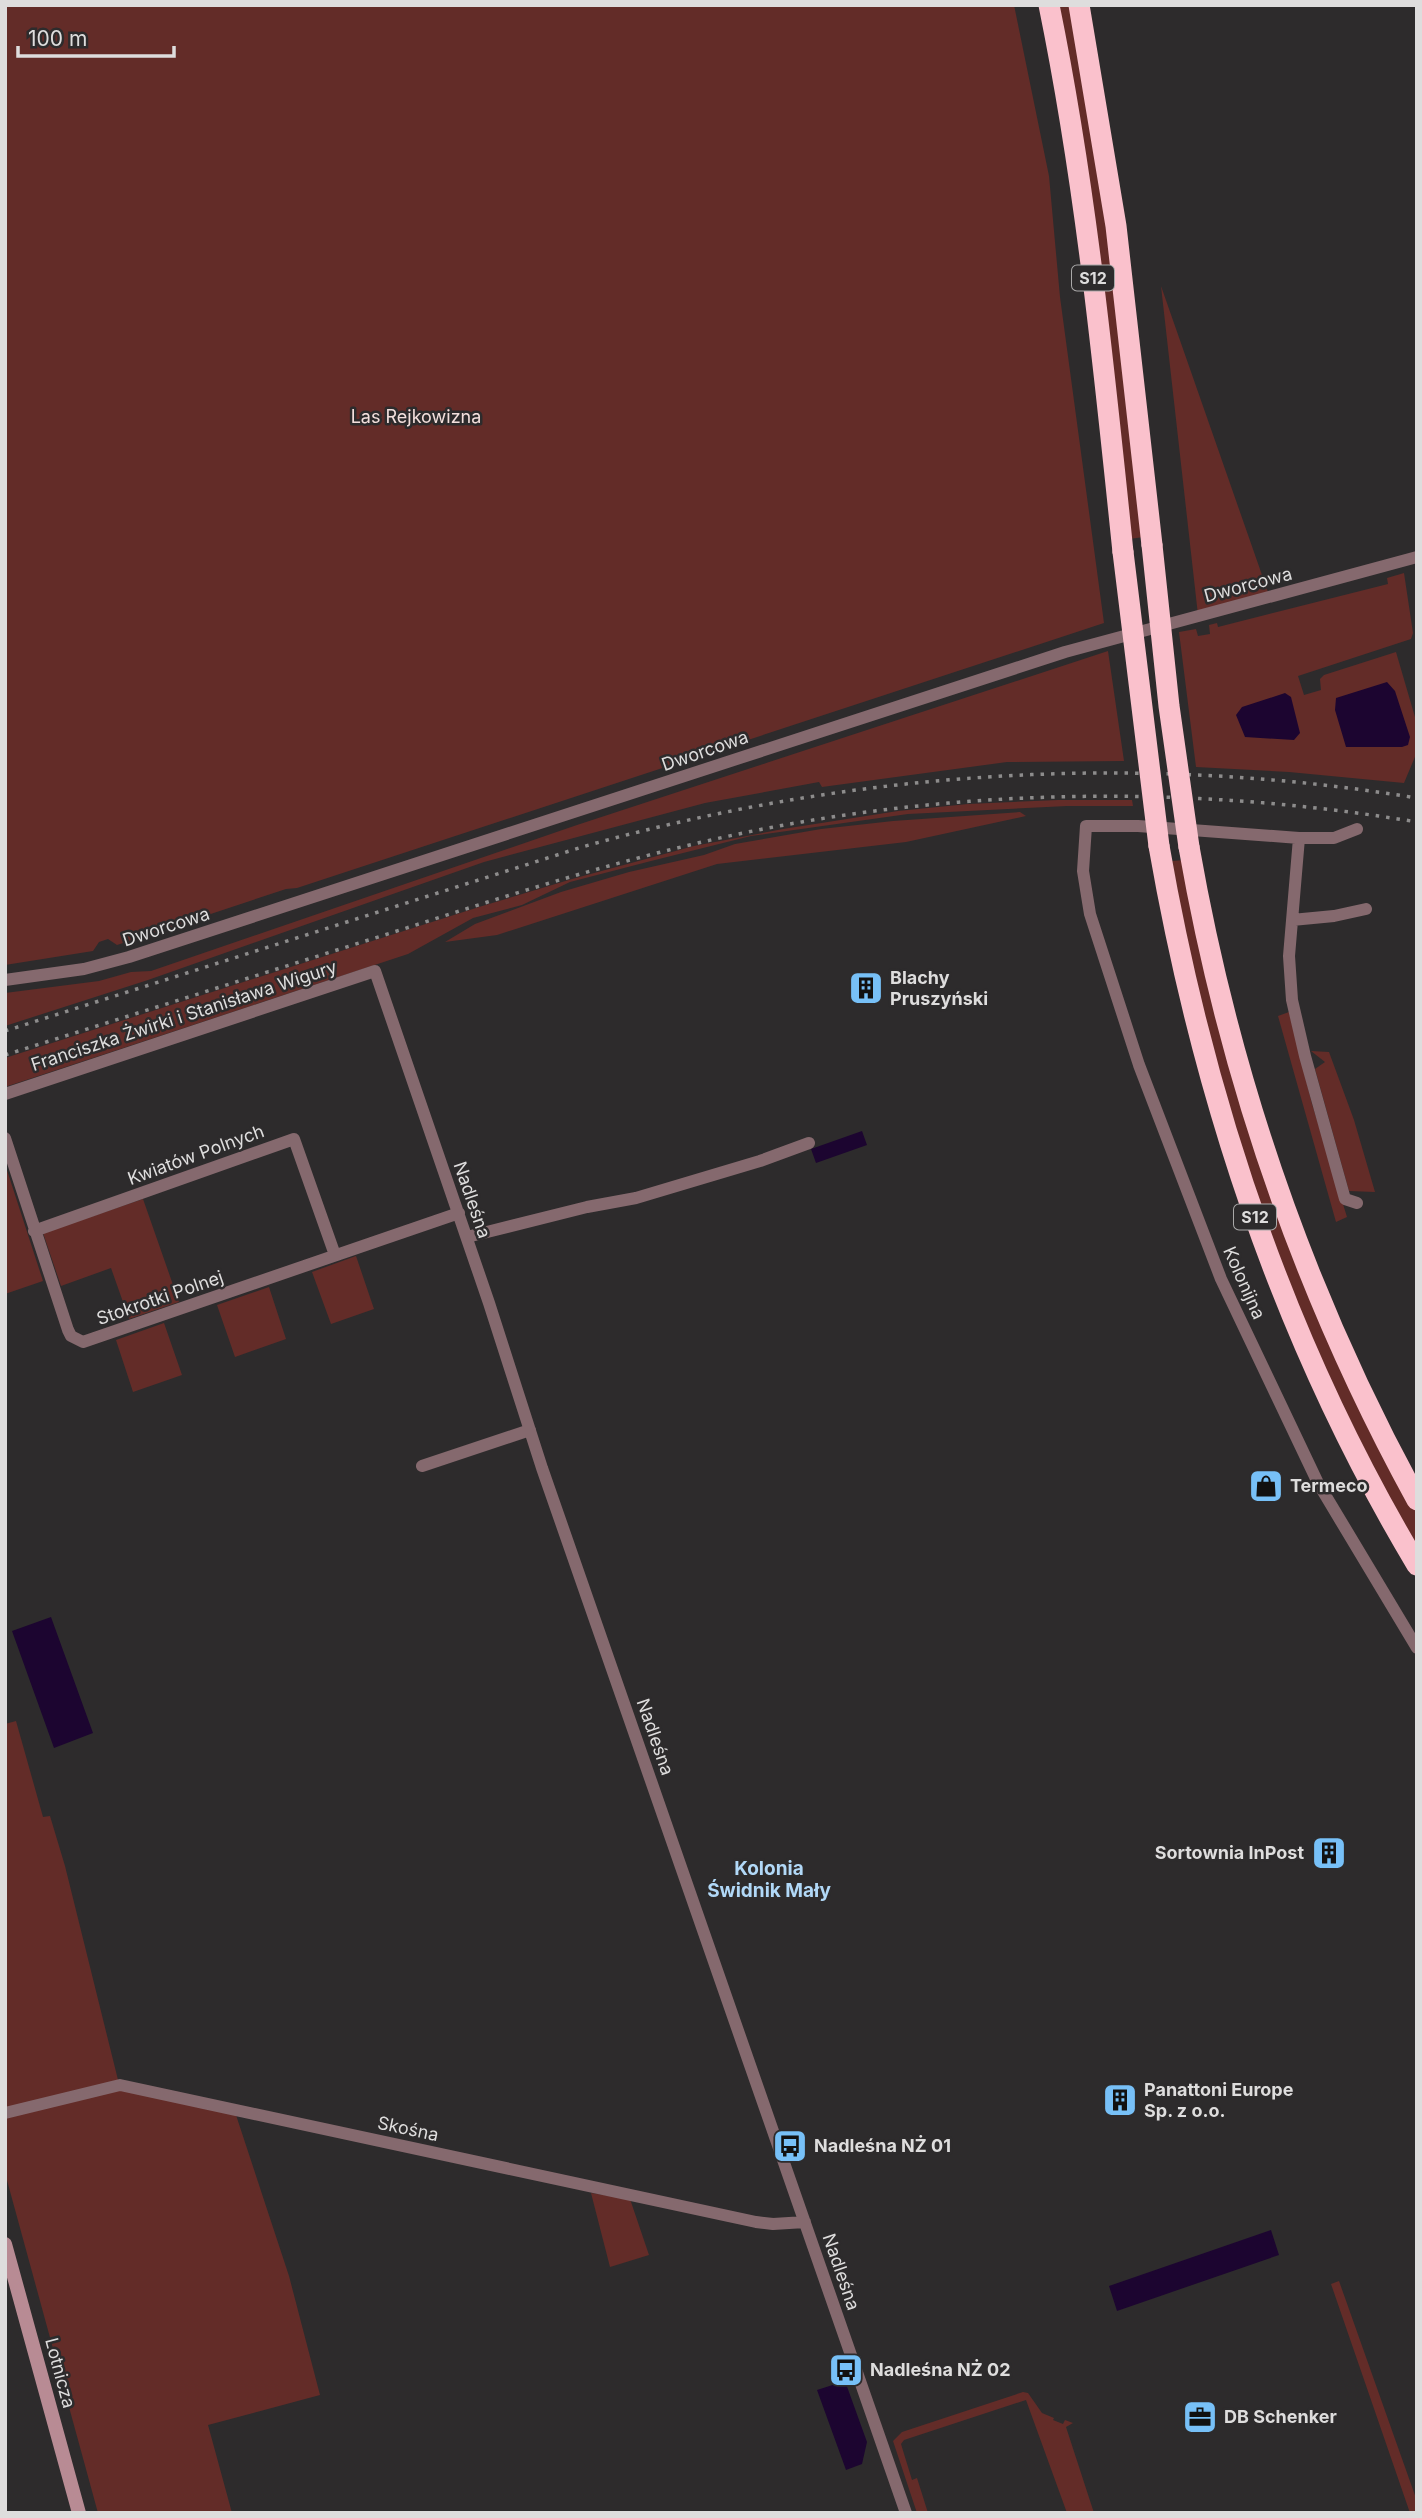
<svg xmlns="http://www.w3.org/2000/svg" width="1422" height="2518" viewBox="0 0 1422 2518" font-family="Inter,sans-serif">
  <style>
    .green { fill: #632c28 }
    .water { fill: #1c0530 }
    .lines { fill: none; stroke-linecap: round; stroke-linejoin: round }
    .minor { stroke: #85696e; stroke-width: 12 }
    .secondary { stroke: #b88b94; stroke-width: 14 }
    .motorway { stroke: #fac1cc; stroke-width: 21 }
    .rail { stroke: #8d8c8c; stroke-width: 3.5; stroke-dasharray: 3.5 7; stroke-linecap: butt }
    .motorway-bridge { stroke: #fac1cc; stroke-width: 21 }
    .labels { text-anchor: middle; stroke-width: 5; stroke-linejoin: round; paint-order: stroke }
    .shield { fill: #2d2b2c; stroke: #a9a8a8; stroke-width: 2 }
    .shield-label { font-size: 16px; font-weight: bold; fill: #dedddd }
    .park-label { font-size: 18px; fill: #f3dfdc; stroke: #2d2b2c }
    .street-label { font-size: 18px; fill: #dedddd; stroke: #2d2b2c }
    .poi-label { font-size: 18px; font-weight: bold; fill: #dedddd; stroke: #2d2b2c; text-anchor: start }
    .neighbourhood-label { font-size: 19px; font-weight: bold; fill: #b1d8f7; stroke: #2d2b2c }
  </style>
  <rect width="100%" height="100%" fill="#2d2b2c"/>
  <!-- green -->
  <path class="green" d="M5 5H1014L1049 176 1060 297 1104 623 297 888 286 889 117 945 108 939 99 942 93 951 5 965Z
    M1055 5H1072L1103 182 1144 537 1129 539Z
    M1161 286 1269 595 1198 615Z
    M1404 573 1413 633 1411 639 1298 676 1304 695 1321 690 1320 679 1324 675 1396 652 1417 724V752L1404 783 1289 772 1196 767 1179 632 1196 629 1198 636 1210 634 1209 625 1217 623 1218 627 1388 584 1387 578Z
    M1108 651 1124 761 1007 762 822 787 819 782 705 803 484 862 148 980 5 1026V993L99 981 131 972 151 971 577 825Z
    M1058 800H1132L1133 806H1067L908 814 751 836 651 861 570 882 522 905 473 918 408 954 5 1087V1058L479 907 572 879 694 846 783 829 898 811 968 804Z
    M1020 812 1026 816 906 842 717 864 497 935 445 942 475 924 561 892 629 872 704 855 735 844 821 829 893 821Z
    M1185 860 1212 990 1379 1442 1417 1512V1552L1322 1369 1247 1174 1196 993 1172 861Z
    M1289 1012 1312 1104 1347 1217 1336 1222 1278 1016Z
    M1311 1051 1329 1052 1354 1120 1375 1192 1349 1191 1315 1069 1325 1062Z
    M5 1164 43 1281 5 1294Z
    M143 1199 179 1302 129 1319 111 1268 61 1286 43 1233Z
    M356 1256 374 1309 331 1324 312 1272Z
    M269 1287 286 1339 235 1357 217 1305Z
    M164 1323 182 1375 133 1392 116 1340Z
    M16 1721 43 1817 50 1816 65 1866 120 2088 236 2115 289 2276 320 2395 208 2425 232 2513H98L5 2173V1724Z
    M591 2193 630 2199 649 2255 610 2267Z
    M1339 2281 1417 2501V2513H1410L1331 2284Z
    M1023 2392 1028 2393 1042 2413 1054 2418 1053 2420 1063 2424 1065 2420 1073 2423 1066 2427 1094 2513H1067L1026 2400 904 2440 901 2444 912 2480 917 2478 928 2513H917L893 2441 902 2432Z"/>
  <!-- water -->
  <path class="water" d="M1387 682 1395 691 1410 737 1408 745 1402 747H1346L1335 710 1336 698Z
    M1285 693 1291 697 1300 733 1294 740 1245 737 1236 715 1242 707Z
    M862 1131 867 1145 816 1163 811 1149Z
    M51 1617 93 1733 54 1748 12 1631Z
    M1271 2230 1279 2255 1117 2311 1109 2286Z
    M845 2381 867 2442 862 2464 846 2470 817 2390Z"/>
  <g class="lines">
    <!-- minor -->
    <path class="minor" d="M1299 838H1334L1357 829
      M1292 920 1334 916 1366 909
      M5 980 84 969 129 957 1065 652 1417 557
      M5 1094 375 971 489 1303 542 1468 906 2513
      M5 1138 68 1330 71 1336 83 1342 459 1213
      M1357 1203 1345 1199 1305 1056 1292 1000 1289 956 1299 838 1138 826H1086L1083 871 1090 914 1139 1065 1221 1279 1318 1483 1417 1648
      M34 1231 294 1139 335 1255
      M467 1237 587 1207 636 1198 760 1161 809 1143
      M422 1466 530 1430
      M5 2113 120 2085 756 2222 773 2224 805 2222"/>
    <!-- secondary -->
    <path class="secondary" d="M5 2244 79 2513"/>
    <!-- motorway -->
    <path class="motorway" d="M1049 5C1086 186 1104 369 1123 552
      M1079 5 1116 226 1152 545
      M1159 846C1203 1098 1285 1345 1417 1565
      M1189 847C1229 1075 1305 1296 1417 1500"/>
    <!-- rail -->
    <path class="rail" d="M5 1031 582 847C855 770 1137 752 1417 798
      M5 1055C135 1014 264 973 394 932 521 891 648 850 779 826 989 787 1206 787 1417 822"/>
    <!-- motorway-bridge -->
    <path class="motorway-bridge" d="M1152 545 1169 706 1189 847
      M1123 552 1159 846"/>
  </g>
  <!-- icons -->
  <defs>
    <g id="building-square" transform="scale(1.75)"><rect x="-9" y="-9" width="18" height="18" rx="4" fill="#77c0f7" stroke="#2d2b2c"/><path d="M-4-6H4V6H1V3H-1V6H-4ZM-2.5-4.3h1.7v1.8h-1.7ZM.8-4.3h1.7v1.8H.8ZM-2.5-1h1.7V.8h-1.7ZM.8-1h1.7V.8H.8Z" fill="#111"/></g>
    <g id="shop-square" transform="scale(1.75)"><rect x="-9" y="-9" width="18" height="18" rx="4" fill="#77c0f7" stroke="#2d2b2c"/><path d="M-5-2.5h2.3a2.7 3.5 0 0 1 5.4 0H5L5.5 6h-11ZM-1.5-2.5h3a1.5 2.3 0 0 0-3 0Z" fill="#111"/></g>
    <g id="bus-square" transform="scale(1.75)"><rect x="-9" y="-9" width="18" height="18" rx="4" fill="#77c0f7" stroke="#2d2b2c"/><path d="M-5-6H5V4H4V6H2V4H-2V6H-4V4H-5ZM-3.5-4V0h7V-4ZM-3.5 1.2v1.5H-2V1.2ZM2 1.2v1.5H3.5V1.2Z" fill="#111"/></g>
    <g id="office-square" transform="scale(1.75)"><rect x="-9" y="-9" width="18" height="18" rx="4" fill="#77c0f7" stroke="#2d2b2c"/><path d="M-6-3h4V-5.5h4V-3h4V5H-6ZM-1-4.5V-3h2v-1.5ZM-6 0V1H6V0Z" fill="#111"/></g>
  </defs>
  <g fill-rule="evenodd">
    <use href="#building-square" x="866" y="988"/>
    <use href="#shop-square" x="1266" y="1486"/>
    <use href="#building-square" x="1329" y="1853"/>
    <use href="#building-square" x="1120" y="2100"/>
    <use href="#bus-square" x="790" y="2146"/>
    <use href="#bus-square" x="846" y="2370"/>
    <use href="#office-square" x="1200" y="2417"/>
  </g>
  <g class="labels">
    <!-- shield labels -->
    <g class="shield">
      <rect x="1072" y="265.5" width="42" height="25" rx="5"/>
      <rect x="1234" y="1204.5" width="42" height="25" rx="5"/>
    </g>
    <g class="shield-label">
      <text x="1093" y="284">S12</text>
      <text x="1255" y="1223">S12</text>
    </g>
    <!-- park labels -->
    <g class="park-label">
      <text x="416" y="423">Las Rejkowizna</text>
    </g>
    <!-- street labels -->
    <g class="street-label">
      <text transform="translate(1248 585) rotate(-15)" y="6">Dworcowa</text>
      <text transform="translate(705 751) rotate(-19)" y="6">Dworcowa</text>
      <text transform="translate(166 927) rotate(-18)" y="6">Dworcowa</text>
      <text transform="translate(184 1016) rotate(-18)" y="6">Franciszka Żwirki i Stanisława Wigury</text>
      <text transform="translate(196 1155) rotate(-20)" y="6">Kwiatów Polnych</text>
      <text transform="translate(472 1200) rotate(71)" y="6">Nadleśna</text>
      <text transform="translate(1244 1283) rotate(66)" y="6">Kolonijna</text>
      <text transform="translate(160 1298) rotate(-19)" y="6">Stokrotki Polnej</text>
      <text transform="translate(655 1737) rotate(71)" y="6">Nadleśna</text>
      <text transform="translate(408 2129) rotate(12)" y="6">Skośna</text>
      <text transform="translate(841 2272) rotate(71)" y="6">Nadleśna</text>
      <text transform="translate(60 2373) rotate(75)" y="6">Lotnicza</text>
    </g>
    <!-- poi labels -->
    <g class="poi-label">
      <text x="890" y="984">Blachy<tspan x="890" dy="21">Pruszyński</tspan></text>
      <text x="1290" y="1492">Termeco</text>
      <text x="1304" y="1859" text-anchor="end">Sortownia InPost</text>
      <text x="1144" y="2096">Panattoni Europe<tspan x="1144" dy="21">Sp. z o.o.</tspan></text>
      <text x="814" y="2152">Nadleśna NŻ 01</text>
      <text x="870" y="2376">Nadleśna NŻ 02</text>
      <text x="1224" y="2423">DB Schenker</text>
    </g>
    <!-- neighbourhood labels -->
    <g class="neighbourhood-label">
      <text x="769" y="1875">Kolonia<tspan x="769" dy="22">Świdnik Mały</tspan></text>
    </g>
  </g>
  <!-- border -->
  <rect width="1422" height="2518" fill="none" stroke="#dedddd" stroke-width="14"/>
  <!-- scale -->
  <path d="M18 46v10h156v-10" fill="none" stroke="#dedddd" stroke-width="3.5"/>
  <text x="28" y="46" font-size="21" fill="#dedddd" stroke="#2d2b2c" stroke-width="5" paint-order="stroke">100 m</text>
</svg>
